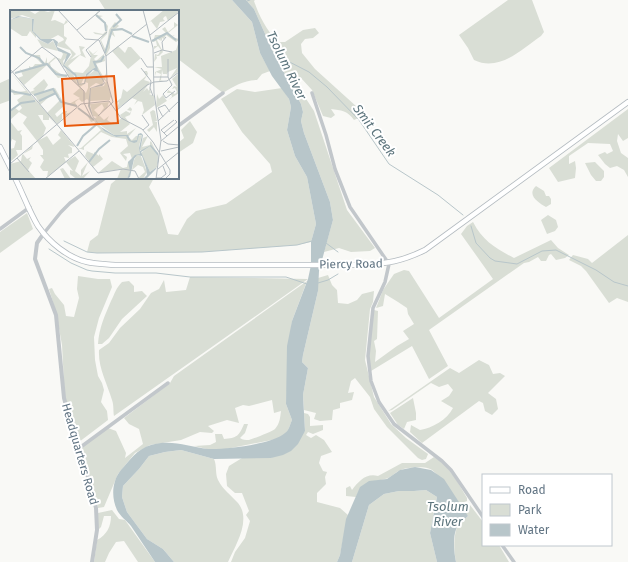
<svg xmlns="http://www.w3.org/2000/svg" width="628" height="562" viewBox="0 0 628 562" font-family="'Fira Sans',sans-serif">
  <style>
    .green { fill: #d9ded5 }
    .water { fill: #b8c6ca }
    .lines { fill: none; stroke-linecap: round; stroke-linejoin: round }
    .stream { stroke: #b8c6ca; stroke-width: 1 }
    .secondary-casing { stroke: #b4bbc0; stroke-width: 6 }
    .minor { stroke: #c2c7cb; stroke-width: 3.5 }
    .tertiary { stroke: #c2c7cb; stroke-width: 4 }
    .secondary { stroke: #fff; stroke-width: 4.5 }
    .labels { text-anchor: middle; stroke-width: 4; stroke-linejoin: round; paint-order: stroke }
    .street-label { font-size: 12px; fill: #627584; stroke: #fff }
    .water-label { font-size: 13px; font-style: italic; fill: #5d757d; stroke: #fff }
    .inset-river { fill: none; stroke: #b8c6ca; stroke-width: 2 }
    .inset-road { fill: none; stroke: #b4bcc1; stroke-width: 1 }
    .view { fill: #e8590c; fill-opacity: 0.15; stroke: #e8590c; stroke-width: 2 }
    .inset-edge { fill: none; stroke: #627584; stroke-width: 2 }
  </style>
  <rect width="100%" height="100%" fill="#f9f9f6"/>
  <!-- green -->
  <path class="green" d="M99 0H232L252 22 260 53 270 71 262 74 257 80C243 81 234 86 223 93L178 59V11H106Z
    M246 0H255L254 1C259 16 267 31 278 42H285L303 30 315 28 319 33 313 38 305 39 301 44 302 53 315 69 357 107 363 116 354 120C348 111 341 110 331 109L335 115 331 118 323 116 312 90 301 78 286 76 274 54 254 9Z
    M508 0H532L544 32 541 36C521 50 499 72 474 60L468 48 459 35Z
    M11 78V100L0 104V83Z
    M282 88 289 99 291 107 287 130 295 156 307 177 316 224 311 242 297 245 202 252 97 253 87 252 90 241 98 235 111 184 118 178H154L149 187 160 207 168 234 178 235 187 219 196 211 226 204 272 172 270 164 242 132 221 99 237 89 255 92Z
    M293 89 301 91 314 111 347 210 375 248 370 251 351 252 339 248 324 252 333 220 330 202 304 133 301 121 303 112 301 104Z
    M628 109V138L623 141 618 134 617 141 621 153 628 158V177L624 170 617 166 610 168 605 164 598 155 605 152 607 154 613 151 610 144 588 143 569 156V164L575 161 576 168 575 178 558 182 549 168Z
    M190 121 197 132 193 143 178 153V143L184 138 181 130Z
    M595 162 604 171V177L601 181H596L591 175 585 163Z
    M536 186 544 191 546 196H549L551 199V204L546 207C539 203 526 195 536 186Z
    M27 213 33 229 0 253V232Z
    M548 215 556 220 558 227 555 231 547 234 541 220Z
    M473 222C483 241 495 248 514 258L551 240 558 248 569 255 565 258 556 260 551 254 549 255 546 261H541L538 257 529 262 524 263 429 330 448 366 429 379 412 346 371 371C365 353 372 329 374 310L378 311 377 339 374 341 376 351 375 362 397 346 409 339 403 331 414 324 408 314 407 308 398 302 385 294 383 306 376 308 383 290 394 274 404 270 409 271 439 318 493 279 461 234 467 226Z
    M628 235V302L617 298 609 303 586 271 581 266 569 260 573 255 588 259 592 263Z
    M328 275 332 285 337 290 338 303 348 304 357 300 362 294 374 291 373 302 370 309 365 360 374 397 391 424 406 438 428 454 426 459 422 460 418 458 387 427 374 409 370 397 355 378 351 381 348 393 354 392 352 400 340 403V408L333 410 332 420 320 421 314 419 316 413 304 410 303 395 308 368 302 362 303 355 318 291V278Z
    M78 276 98 279H110L112 287 99 318 94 337 95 360 98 376 102 383 104 390 101 402 107 411 108 420 79 442 65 402 62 345 56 312 49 289 52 288 55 294 64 305 66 316 74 317 79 298 77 289Z
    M190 277 308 279 114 416C113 411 114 405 112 400 107 383 98 368 99 350L109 343 120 328 140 309 151 293 159 289 164 280 166 292 186 290Z
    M129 281 134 286V292L142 291 147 296 122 319 109 338 102 344H98C99 328 105 315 111 301 115 293 116 288 122 282Z
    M307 281 292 321 286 404 292 420 287 433 277 439 226 449H207L194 446 210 445 216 442 215 434H222L224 439C237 438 239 436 244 424H248L245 433 240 438C243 440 245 440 249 440 253 439 273 431 275 429 280 423 280 418 281 411L274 413 272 400 249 406 243 405 235 408 239 423 227 420 208 426 214 431 212 433 200 432 181 440 150 445 135 453 118 474 104 507 98 508 92 482 81 448 108 428 116 431 126 453 125 458 143 444 139 429 129 424 124 418 170 383 174 376Z
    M479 360 489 365 493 374 500 373 505 376 488 393 496 399 498 409 492 415 485 411 483 403 479 401 422 443 410 432 411 425 420 430C432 428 447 420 453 408L441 401 449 396 453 390 448 384 439 387 431 383 392 410 388 411 450 368 459 373Z
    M413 398 416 413V420L407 422 404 429 398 425 390 413Z
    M304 413 308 414 310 417V426L323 425V430L313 434 308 432 306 435 311 438 316 435 324 440 332 452 321 456 319 463 323 471 327 472 325 477 326 484 317 493V502L340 508 348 515 340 555 337 562H231L235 552 245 538 250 521 246 515 249 511 242 493H235L227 486 226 474 229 466 242 458H271L305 431Z
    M181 450 214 459C217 465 215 474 218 480 223 490 231 495 238 503 252 520 235 546 228 562H174L163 549 147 539 127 512 122 497 123 486 139 469 149 456 165 452Z
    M434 457C450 466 458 483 467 498V501L459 504C453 495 441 477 432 470 426 466 408 467 401 470 395 472 391 478 385 479 369 483 363 480 356 497L346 496V488L350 486 352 490C359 481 366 473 378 476L402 463H425Z
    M426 490 437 497 430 533 437 562H352L369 505 384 494 399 491H414Z
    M470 505 483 522V545H499L509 562H456C454 553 453 534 458 526 461 522 465 519 468 516L463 510Z
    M112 510 119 519 125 520 155 562H138L124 541 116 542 109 553 105 562H94L97 540C107 535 111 526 111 516H104L101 527 98 530V513Z"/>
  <!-- water -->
  <path class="water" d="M232 0H246L254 9 274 54 301 104 303 112 301 121 304 133 330 202 333 220 319 271 318 291 303 355 302 362 308 368 303 395 305 431 298 444 291 451 283 455 271 458 214 459 181 450 165 452 149 456 139 469 123 486 122 497 127 512 147 539 163 549 174 562H155C147 550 139 538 131 526 127 521 120 516 117 510 111 497 112 481 121 470 130 460 137 449 151 445 172 439 188 447 208 449 225 450 273 444 285 433 289 431 290 424 292 420L286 404 287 346 292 321 308 279 311 265V242L316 224 307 177 295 156 287 130 291 107 289 99 272 76 260 53 252 22Z
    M415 467 431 470 444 479 468 516C465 519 461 522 458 526 452 534 454 553 456 562H437L430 533 437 497 426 490 414 491H399L384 494 369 505 352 562H337L340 555 346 519 360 487 369 481 387 479 400 470Z"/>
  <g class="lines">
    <!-- stream -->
    <path class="stream" d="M247 1 250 0
      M274 54 309 72 327 87 359 120 389 164 438 195 463 215
      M471 226 476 243 490 258 495 261 517 264 542 251 556 250 596 270 614 282 628 286
      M64 241 87 252 97 253 202 252 297 245 312 241
      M326 243 338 252
      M49 249 71 263 87 270 92 271 115 273H156L190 277H286L307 284
      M318 283 328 280 338 274"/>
    <!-- secondary casing -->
    <g class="secondary-casing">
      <path id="secondary" d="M0 147 11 169
        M15 178C23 194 29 211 38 226 49 242 68 258 87 262 96 264 106 264 115 265H361C386 264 403 261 425 250L628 102"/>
    </g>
    <!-- minor -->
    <path class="minor" d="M312 93 326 135 335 169 350 207 389 264 385 282 373 308 368 356 371 381 379 402 394 424 442 461 451 470 483 517
      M178 126 223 93
      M0 229 30 207
      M44 233 61 212 70 203 105 178
      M78 449 168 383
      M502 545 514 562"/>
    <!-- tertiary -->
    <path class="tertiary" d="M44 233 37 243 35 259 56 315 64 398 76 444 89 480 96 508 97 530 92 562"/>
    <!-- secondary -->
    <use href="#secondary" class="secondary"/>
  </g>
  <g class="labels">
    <!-- street labels -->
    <g class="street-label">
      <text transform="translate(351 264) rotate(-1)" y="4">Piercy Road</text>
      <text transform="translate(80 454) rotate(74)" y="4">Headquarters Road</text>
    </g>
    <!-- water labels -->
    <g class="water-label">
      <text transform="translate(287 65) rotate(64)" y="5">Tsolum River</text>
      <text transform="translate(375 130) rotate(53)" y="5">Smit Creek</text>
      <text x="448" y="511">Tsolum<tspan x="448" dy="15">River</tspan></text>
    </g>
  </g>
  <!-- overview -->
  <g transform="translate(10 10)">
    <rect width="169" height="169" fill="#f9f9f6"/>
    <path d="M0 0H18L25 4 31 0 38 2 45 0 41 11 45 10 54 14 56 10 52 6 58 12 54 15V26L57 28 55 33 66 44 60 50 71 44 69 36 75 37 72 40 76 48 70 45 58 56 63 62 54 55 62 45 60 40 47 36 48 33 54 30 53 28 48 25 37 31 31 29 23 21 24 9 12 5 0 9ZM89 0 87 5 93 6 90 7 98 16 97 24 91 30 96 41 99 20 105 12 109 16 104 20 112 18 113 20 103 21 105 27 100 23V38L96 46 90 30 93 25 85 24 83 22 93 24 97 20 95 14 85 5ZM154 0 169 1 158 11 156 6 154 7 153 9 155 11 150 12 147 19 141 11 138 13ZM10 7 22 9V21L26 24V28L20 21 17 26H12L0 18V10ZM164 12 168 15 158 23 162 26 165 25 162 27 169 29V30L166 32 156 25 154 29 152 28V31L150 29 151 31 146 28 153 42 149 46H147L146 45 147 48 144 52 145 44 148 45 151 40 148 36 144 39V36H147L146 31 143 32 145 25H154L156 23 152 19 155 17 158 22 164 17ZM27 29 38 34 43 31 48 41 32 37ZM169 31V61L160 68 167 58 158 62 155 67 157 64H153L152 60 151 70H154L149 71 151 64 146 62 145 66V62L152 59 144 57H152L151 46 166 40ZM108 36 115 43 118 37H121L131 48 118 59 102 41ZM78 39 83 44 88 40 83 45H88L84 49 86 51 94 44 95 51 86 54 94 68 97 61 95 70 96 69 102 89 100 87V90L80 91 81 78 94 76 96 71 94 70 92 75 86 73 80 77 79 91 77 89 72 92 69 89 65 92 67 97 56 94 45 104 47 107 54 101H57L56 104 61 102 53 108 55 104H52V109L47 114 39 106 46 115 39 107V110H33V105H28L36 118 33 126 27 131 13 113 17 107 9 102 0 110V100L4 97 9 101 12 98 7 90 15 84 4 85 0 78 7 82 16 81 1 63 37 103 50 90V87L46 84 40 86 30 95 26 87 20 82 25 80 23 79 34 69 38 75 33 82 45 78 52 90 59 94 70 88 63 84 70 78 59 66 48 68 37 55 14 75 8 68 13 66 10 59 13 61 19 59V56L22 58 25 54H32L23 45H30L31 50 35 53 37 47V54L45 47 51 49 53 44 51 41H54L58 45 53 51 55 58 46 48 40 53 41 57 52 65 58 64 55 58 63 64 68 75 76 73 70 77 76 83 78 78V73L75 72 77 66 85 60 89 63 87 58H84L76 64 71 74H68L64 62 73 63 79 56 81 46ZM134 61H137L138 64 134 70 140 72 133 82 137 78 139 81V77L141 83 139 84 144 86 145 95 132 105 134 100 132 92 128 91 124 95 127 90 122 88 107 99 109 92 104 94 111 88 113 79 117 82 136 66ZM169 63V83L146 98 147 84 149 89 153 85 157 91 162 87 161 83H157L158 80 165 84 167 82 165 78 162 79 164 76 167 77 162 69ZM99 92 97 98 90 103 94 98 92 94 84 100 94 110 99 106 97 110 103 114 112 108 110 105 116 101 120 103 121 101 117 100 120 97 122 99 123 96 120 105 115 107 120 114 110 122 117 121V124L126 118 119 126 104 125 86 112 85 108 87 107 83 106 80 94ZM143 100 145 101 147 111 144 112H147V122L144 117 139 122 137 120 143 115 140 102ZM77 105 83 108 94 121 106 127 116 126 122 130 126 126 132 125 129 136 130 144 120 151 121 160 117 169H107L111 159 88 163 102 151 113 158 117 157 118 152 122 149 120 143 113 144 117 147 116 151 110 143 118 136 116 129 102 127 91 122 74 137V140L84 144V142L89 146V144L93 149 83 157 75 146 77 141 68 138H71L91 120 86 115 79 120 86 114 84 111 81 112ZM0 111 8 121 12 120 10 123 12 126V140H6L8 145 0 152V139L4 138 6 131 2 129 1 132ZM51 120 65 137 58 135 62 138V143L58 144 59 148 54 147 56 152 37 167 38 161H33L30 157 34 150 30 145H33V140L27 131 37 126 43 135 51 128 48 125ZM138 126 132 137 140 135V132L141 131 148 146 147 157 140 162 131 143 139 136 133 141 130 140 133 128ZM23 135 22 139 13 144 17 149 21 147 19 150 22 153 18 160 26 169H1L0 154 11 151 12 145ZM127 145 131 146 137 162 133 169 128 168 135 162 133 157 128 155 122 160 124 150ZM65 146 69 151 65 161 71 166V160L78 152 72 166 80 161 73 169H55L50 159 53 158 61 169 65 168 60 164V160L63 161 56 152Z" fill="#d9ded5"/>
    <path d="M8 6 24 9 23 21 31 29H44L48 32 47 37 61 44 54 55 66 64 69 74 74 73 76 64 84 58H87L95 73 92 76 81 78 80 96 83 106 91 117 104 125H118L121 131 127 130 128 124 131 123 133 125 130 141 141 135 148 143 149 150 146 159 136 169H133L137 165 136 158 132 146 127 145 124 149 120 167 117 169 120 161 118 152 125 145 130 144 129 138 132 125H129L127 132 124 133 119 131 116 126 106 127 94 121 82 106 78 96 80 78 94 73 88 62 83 60 77 66 75 74 68 75 65 66 53 56 57 44 48 41 43 30 38 34 30 30 22 21V9L10 7 0 10ZM140 136 148 146 147 157 140 162 131 142Z" fill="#b8c6ca" fill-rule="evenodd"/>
    <path class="inset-river" d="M86 5 95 13 96 21M103 17 111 10 106 4M122 26 139 32M142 31 157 23 166 30M10 37 16 43 29 48 34 54M95 43 102 20 112 19 122 24M87 59 84 52 91 51 94 46M5 63 37 54 46 64 57 66M0 81 21 85M24 85 43 79 51 92 67 96M29 91 46 83M68 98 84 110M0 101 11 93 25 91M67 136 73 126 87 114M79 152 89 139 100 130"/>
    <path class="inset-road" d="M48 0 75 29 89 30 96 46 97 71 103 92 88 106M133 0 143 38 144 83 151 130 146 169M67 20 91 0M140 25 169 2M153 40 152 32 156 27M144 43 152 40 162 42M96 46 137 14M81 47 76 40 97 22M131 48 137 57H144M158 49V67L162 75 153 84 156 88 165 81M131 58 141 71M0 59 88 163 113 159 125 161 129 169M0 64 32 37 47 48 59 67 74 81V93L81 107M144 67H158M141 71 140 78 143 86M144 72 157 71 169 62M107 100 137 75 144 72M132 105 139 115 133 120M153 107 148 98 155 95 160 102M148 111 169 91M154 123 167 112 165 110M157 126 151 120 164 110M151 131 169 116M153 131 158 134 169 135M151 141 169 137M7 148 19 162M0 154 71 94 99 91 111 108 132 119 143 132 160 160V164L155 169M148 159 169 142M146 168H151L156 164 153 156M35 169 69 141"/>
    <path class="view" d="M104 66 108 113 55 116 52 69Z"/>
    <rect width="169" height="169" class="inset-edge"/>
  </g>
  <!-- legend -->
  <rect x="482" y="474" width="130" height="72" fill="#ffffff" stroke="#c0c8ce"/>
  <rect x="490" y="487" width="20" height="6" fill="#ffffff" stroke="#c0c8ce"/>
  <text x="518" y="494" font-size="12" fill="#627584">Road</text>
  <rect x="490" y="504" width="20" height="12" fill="#d9ded5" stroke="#c0c8ce"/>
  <text x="518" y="514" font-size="12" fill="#627584">Park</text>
  <rect x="490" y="524" width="20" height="12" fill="#b8c6ca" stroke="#c0c8ce"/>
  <text x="518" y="534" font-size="12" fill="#627584">Water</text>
</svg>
